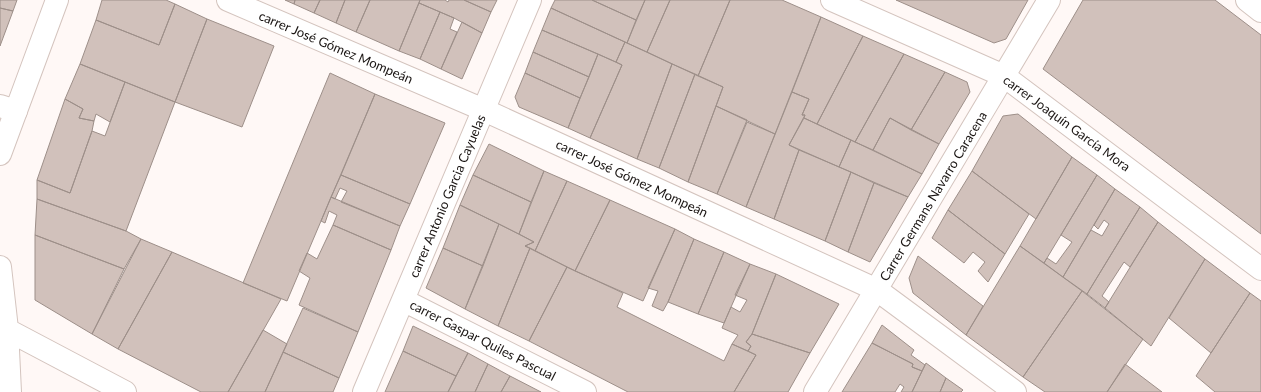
<svg xmlns="http://www.w3.org/2000/svg" width="1261" height="392" viewBox="0 0 1261 392" font-family="Lato,sans-serif">
  <style>
    .building { fill: #d1c1bb; stroke: #9d8f89 }
    .lines { fill: none; stroke-linecap: round; stroke-linejoin: round }
    .minor-casing { stroke: #d4c4be; stroke-width: 24 }
    .major-casing { stroke: #d4c4be; stroke-width: 24 }
    .minor { stroke: #fff; stroke-width: 22 }
    .major { stroke: #fff; stroke-width: 22 }
    .labels { text-anchor: middle; stroke-width: 3; stroke-linejoin: round; paint-order: stroke }
    .street-label { font-size: 13px; fill: #191412; stroke: #fff }
  </style>
  <rect width="100%" height="100%" fill="#fff8f6"/>
  <!-- building -->
  <path class="building" d="M0 0H17L13 11 0 8Z
    M102 0H166L175 4 159 45 96 20Z
    M285 0H295L294 4Z
    M295 0H320L314 13 294 4Z
    M320 0H345L336 23 314 13Z
    M345 0H370L356 32 336 23Z
    M370 0H420L399 51 356 32Z
    M420 0H445L448 2 449 0H464L491 12 482 33 454 18 419 3Z
    M464 0H497L491 12Z
    M555 0H592L636 20 627 43 551 8Z
    M592 0H645L636 20Z
    M645 0H670L647 52 627 43Z
    M670 0H730L698 76 647 52Z
    M730 0H782L821 17 775 134 716 106 723 87 698 76Z
    M896 0H1028L1006 39 994 43Z
    M1083 0H1215L1261 35V234L1043 69Z
    M419 3 440 12 420 59 399 51Z
    M175 4 207 19 175 102 80 64 96 20 159 45Z
    M0 8 13 11 0 46Z
    M551 8 625 42 616 62 542 30Z
    M440 12 454 18 450 29 457 32 441 69 420 59Z
    M821 17 863 36 817 124 804 118 805 115H802L809 99 792 92Z
    M207 19 274 46 242 127 175 102Z
    M462 22 482 33 462 79 441 69Z
    M542 30 598 54 589 77 533 52Z
    M863 36 904 54 855 142 817 124Z
    M625 42 672 64 637 159 590 138 622 65 616 62Z
    M533 52 589 77 580 98 525 73Z
    M598 54 622 65 590 138 568 128Z
    M904 54 945 72 911 130 890 118 873 150 855 142Z
    M80 64 125 82 110 122 96 114 94 121 79 118 83 109 65 99Z
    M672 64 695 74 659 168 637 159Z
    M945 72 967 82 970 92 939 144 911 130Z
    M330 73 375 94 287 301 243 283Z
    M525 73 580 98 568 128 519 107 515 97Z
    M695 74 723 87 688 182 659 168Z
    M125 82 175 102 126 231 37 199V180L70 193 92 131 105 136Z
    M792 92 809 99 802 115H805L789 145 799 150 774 219 746 207Z
    M375 94 445 123 410 204 341 175Z
    M65 99 83 109 79 118 94 121 92 131 70 193 37 180Z
    M716 106 747 120 717 194 688 182Z
    M1018 114 1072 157 1036 219 972 171 1003 116Z
    M804 118 851 140 839 167 789 145Z
    M890 118 939 144 922 174 873 150Z
    M747 122 775 134 746 207 717 194Z
    M851 140 922 174 908 197 839 167Z
    M489 144 544 171 531 202 473 175Z
    M799 150 851 172 825 241 774 219Z
    M1072 157 1097 175 1044 263 1020 246Z
    M544 171 567 181 535 251 525 246 534 242 519 234Z
    M972 171 1029 214 1005 254 948 210Z
    M851 172 874 183 848 252 825 241Z
    M341 175 410 204 400 226 341 202 347 191 340 188 335 199 331 197Z
    M473 175 531 202 519 234 460 205Z
    M1097 175 1115 189 1063 277 1044 263 1047 258 1056 264 1072 242 1061 235Z
    M567 181 610 200 575 271 535 251Z
    M874 183 908 197 870 262 848 252Z
    M1115 189 1140 207 1087 294 1063 277 1091 230 1102 236 1109 224 1104 220 1098 229 1094 225Z
    M331 197 400 226 391 250 333 225 337 215 329 211 325 223 321 221Z
    M37 199 126 231 141 239 124 269 35 235Z
    M610 200 675 229 643 301 575 271Z
    M460 205 499 224 483 266 443 248Z
    M1140 207 1158 222 1130 267 1124 262 1102 296 1109 302 1105 308 1087 294Z
    M948 210 1005 254 988 282 978 271 985 262 973 252 964 263 932 238Z
    M1158 222 1205 259 1151 346 1105 308Z
    M499 224 534 242 525 246 530 248 498 326 465 309Z
    M333 225 391 250 358 332 299 305 310 278 299 271 307 253 317 259Z
    M675 229 694 239 668 302 663 311 652 306 658 291 648 288Z
    M35 235 124 269 92 334 35 300Z
    M141 239 172 252 118 349 92 334Z
    M694 239 724 252 698 314 668 302Z
    M1020 246 1082 291 1023 377 966 335Z
    M443 248 483 266 465 309 426 288Z
    M530 248 567 267 529 341 498 326Z
    M172 252 281 299 228 392H201L118 349Z
    M724 252 750 264 724 323 698 314Z
    M918 256 983 306 966 335 913 293 909 278Z
    M1205 259 1250 293 1211 353 1169 318Z
    M750 264 776 274 752 334 746 342 751 346 748 351 732 344 738 335 722 328 731 307 740 312 747 300 735 295Z
    M567 267 623 293 617 307 724 361 732 344 756 355 734 392H628L529 341Z
    M776 274 839 304 810 353 752 334Z
    M1082 291 1143 339 1107 392H1045L1023 377Z
    M1250 293 1261 301V392H1215L1196 376Z
    M303 308 358 332 339 378 283 352Z
    M882 325 914 350 911 355 925 365 922 371 912 367 913 364 872 343Z
    M413 326 468 353 456 376 403 351Z
    M263 330 287 344 265 392H228Z
    M752 334 810 353 788 392H734L756 355 748 351 751 346 746 342Z
    M872 343 913 364 912 367 922 371 912 392H901L904 387 900 384 895 392H842Z
    M403 351 456 376 448 392H385Z
    M283 352 339 378 333 392H265Z
    M468 353 488 364 475 392H448Z
    M926 363 946 378 940 392H912Z
    M488 364 510 376 501 392H475Z
    M1125 364 1162 392H1107Z
    M510 376 541 392H501Z
    M946 378 963 390 961 392H940Z"/>
  <g class="lines">
    <!-- minor casing -->
    <g class="minor-casing">
      <path id="minor" d="M228 0 484 110 877 290 1015 392
        M832 0 1004 76 1261 269
        M1247 0 1261 11
        M0 106 16 111
        M0 267 7 329 10 392
        M403 300 585 392
        M0 326 125 392
        M364 392 530 0
        M815 392 1049 0"/>
    </g>
    <!-- major casing -->
    <g class="major-casing">
      <path id="major" d="M0 154 57 0"/>
    </g>
    <!-- minor -->
    <use href="#minor" class="minor"/>
    <!-- major -->
    <use href="#major" class="major"/>
  </g>
  <g class="labels">
    <!-- street labels -->
    <g class="street-label">
      <text transform="translate(336 47) rotate(23)" y="5">carrer José Gómez Mompeán</text>
      <text transform="translate(1067 123) rotate(36)" y="5">carrer Joaquín García Mora</text>
      <text transform="translate(632 178) rotate(25)" y="5">carrer José Gómez Mompeán</text>
      <text transform="translate(447 196) rotate(-67)" y="5">carrer Antonio Garcia Cayuelas</text>
      <text transform="translate(933 196) rotate(-59)" y="5">Carrer Germans Navarro Caracena</text>
      <text transform="translate(483 340) rotate(27)" y="5">carrer Gaspar Quiles Pascual</text>
    </g>
  </g>
</svg>
